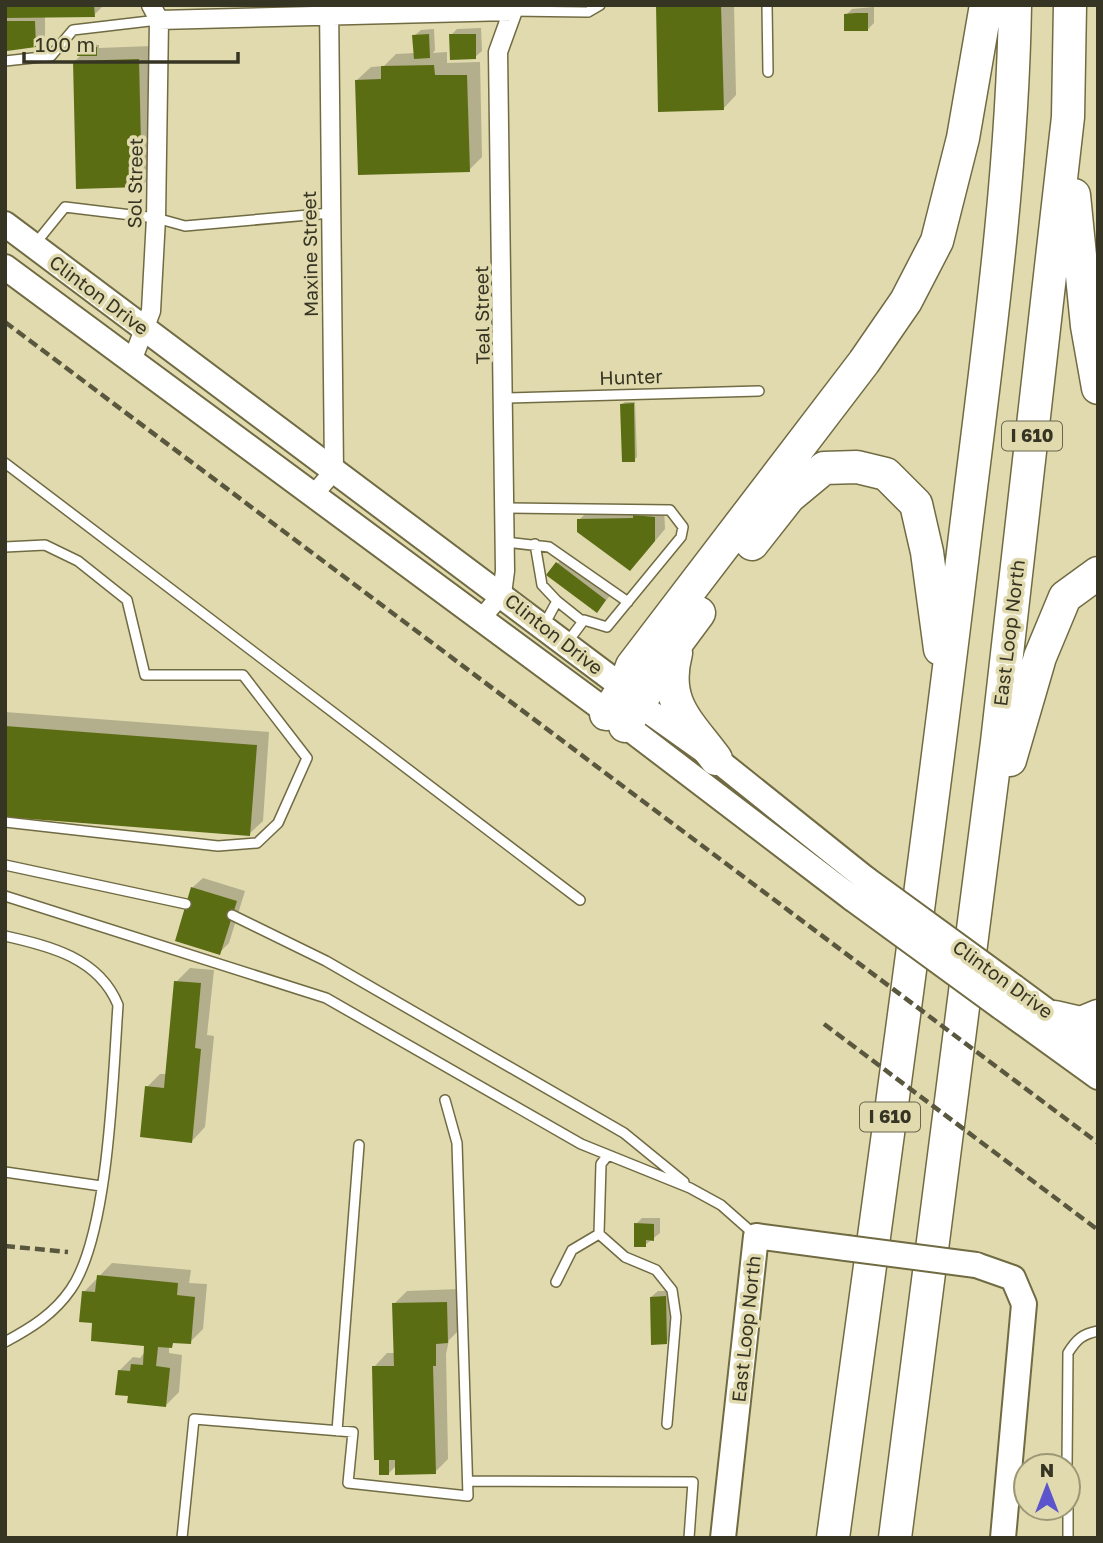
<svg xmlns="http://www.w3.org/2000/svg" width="1103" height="1543" viewBox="0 0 1103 1543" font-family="'Golos Text',sans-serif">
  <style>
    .shadow { fill: #0003 }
    .building { fill: #5b6d13 }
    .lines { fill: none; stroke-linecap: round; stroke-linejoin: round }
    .lane-casing { stroke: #716b43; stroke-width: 12 }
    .street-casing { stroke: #716b43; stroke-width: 21 }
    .secondary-casing { stroke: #716b43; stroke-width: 28 }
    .highway-casing { stroke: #716b43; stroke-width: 35 }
    .lane { stroke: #fff; stroke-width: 9 }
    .street { stroke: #fff; stroke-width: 18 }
    .secondary { stroke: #fff; stroke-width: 24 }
    .highway { stroke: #fff; stroke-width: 32 }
    .rail { stroke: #5a573f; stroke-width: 4.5; stroke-dasharray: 10 5; stroke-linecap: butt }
    .secondary-bridge-casing { stroke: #716b43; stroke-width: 28; stroke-linecap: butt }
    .secondary-bridge { stroke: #fff; stroke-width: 24 }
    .labels { text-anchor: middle; stroke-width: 7; stroke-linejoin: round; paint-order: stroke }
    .shield { fill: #e0daae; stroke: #69664c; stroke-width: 2 }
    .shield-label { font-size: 18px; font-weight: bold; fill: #363422 }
    .street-label { font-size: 19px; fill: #363422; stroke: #e0daae }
  </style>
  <rect width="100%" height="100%" fill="#e0daae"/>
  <!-- shadow -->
  <path class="shadow" d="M5 5H104L94 15 45 16V36L35 46H5Z
    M657 5H734L736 95 723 109Z
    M874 7V23L868 29 846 15 852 9Z
    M481 28 482 51 475 57 451 35 457 29Z
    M434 29 435 50 433 53 447 52V63L480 62 482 157 469 170 357 80 371 67 384 66 396 54 415 53 414 36 421 30Z
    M81 44 99 45V48L152 46 155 172 142 185 75 61 82 54 79 47Z
    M625 402H635L637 457 634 460 622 404Z
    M664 508 665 529 640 559 579 520 589 510Z
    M567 554 615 590 597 611 557 564Z
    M5 712 269 732 263 821 249 834 5 816Z
    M203 878 245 891 229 943 219 953 177 940 193 887Z
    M190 968 214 970 207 1035 214 1036 205 1127 192 1141 147 1087 160 1074H167L176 982Z
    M642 1218H660V1233L645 1245 636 1224Z
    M112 1263 191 1270 189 1283 207 1284 203 1329 190 1342 176 1341 169 1346V1353L182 1355 179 1392 166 1405 130 1394 119 1371 133 1357 140 1358 145 1352 146 1344 94 1322 84 1292Z
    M460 1289 461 1328 449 1340 446 1354 448 1459 435 1472 397 1465 389 1473 374 1367 387 1353H395L394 1304 407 1291Z
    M658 1291H671L672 1336 666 1343 651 1297Z"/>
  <!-- building -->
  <path class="building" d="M5 5H94L95 17 5 18Z
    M656 5H721L724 110 658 112Z
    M856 13H868V31H844V14Z
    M5 21H35L36 47 7 51Z
    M429 34 430 58 414 59 412 35Z
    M449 34H476V59L450 60Z
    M77 46 97 47V56H77Z
    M139 59 142 187 76 189 73 61Z
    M434 65 435 75H467L470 172 358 175 355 80 381 79V66Z
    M634 403 635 462H622L620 404Z
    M633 515 655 517V541L630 571 577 532V519L633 518Z
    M556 562 606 600 597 613 546 575Z
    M5 726 257 745 250 836 5 817Z
    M191 887 237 901 220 955 175 941Z
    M174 981 201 983 195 1048 201 1049 192 1143 140 1137 145 1086 164 1088Z
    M634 1223 654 1224V1241L646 1240V1247H634Z
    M97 1275 178 1283 177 1295 195 1297 191 1344 173 1343 172 1348 158 1347 156 1366 170 1368 166 1407 127 1403 128 1396 115 1395 118 1370 130 1371 131 1364 143 1365 144 1346 91 1341 92 1323 79 1322 82 1291 95 1292Z
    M666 1296 667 1344 651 1345 650 1297Z
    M447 1302 448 1343 436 1344V1366H433L436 1474 395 1475V1460H389V1475H379V1460H374L372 1366H394L392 1303Z"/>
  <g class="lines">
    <!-- lane casing -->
    <g class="lane-casing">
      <path id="lane" d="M767 5 768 72
        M511 11 588 12 600 5
        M5 61 51 56 73 30 158 20
        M35 244 65 207 156 218 185 226 331 213
        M505 398 759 391
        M5 463 580 900
        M505 508 670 510 683 527 681 537 607 627 584 620 566 644
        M505 542 549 547 628 602
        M535 544 542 585 557 601 544 625
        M5 547 45 545 78 561 127 600 145 675H243L307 758 278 823 257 843 218 846 5 822
        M557 601 582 621
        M5 865 186 904
        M5 896 326 998 581 1144 690 1188 721 1205 755 1235
        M232 915 326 961 624 1133 684 1182
        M5 936C50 946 99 958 118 1005 113 1076 109 1234 71 1289 54 1314 31 1328 5 1342
        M608 1155 601 1164 599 1234 625 1257 656 1270 672 1290 676 1317 667 1424
        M5 1172 101 1186
        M556 1282 572 1250 599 1234
        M337 1431 359 1145
        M1067 1466 1068 1353C1076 1340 1082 1334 1098 1331
        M468 1481 693 1482 689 1538
        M1068 1508V1538
        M182 1538 194 1419 353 1432 348 1483 468 1496 457 1143 445 1100"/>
    </g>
    <!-- street casing -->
    <g class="street-casing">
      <path id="street" d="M159 20 511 11
        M132 361 151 311 156 218 159 20 151 5
        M314 494 334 471 329 5
        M480 620 502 594 505 571 498 52 515 5"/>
    </g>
    <!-- secondary casing -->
    <g class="secondary-casing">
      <path id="secondary" d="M5 224 624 688 640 705 716 759 866 879
        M5 267 634 732 853 899
        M1014 987 1098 1049
        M1001 1007 1098 1077
        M976 1265 1013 1278 1024 1304 1003 1538
        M723 1538 756 1236 846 1248"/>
    </g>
    <!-- highway casing -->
    <g class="highway-casing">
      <path id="highway" d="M1074 195 1087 326 1098 388
        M752 544 789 497 824 468 857 467 886 474 916 504 927 552 940 649
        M676 653C663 703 688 721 716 759
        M606 714 624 688 632 666 864 362 906 301 937 241 963 138 986 5
        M625 726 679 640 699 613
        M1010 760 1040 657 1065 597 1098 573
        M1055 1017 1081 1023 1098 1016
        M833 1538C877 1212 923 887 962 561 984 376 1012 191 1015 5
        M895 1538 997 742 1068 117 1070 5"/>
    </g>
    <!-- lane -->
    <use href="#lane" class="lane"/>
    <!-- street -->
    <use href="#street" class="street"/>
    <!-- secondary -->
    <use href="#secondary" class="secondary"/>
    <!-- highway -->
    <use href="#highway" class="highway"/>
    <!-- rail -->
    <path class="rail" d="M5 322 1098 1143
      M824 1024 1098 1230
      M5 1246 68 1252"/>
    <!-- secondary-bridge casing -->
    <g class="secondary-bridge-casing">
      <path id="secondary-bridge" d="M866 879 1014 987
        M853 899 1001 1007
        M846 1248 976 1265"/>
    </g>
    <!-- secondary-bridge -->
    <use href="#secondary-bridge" class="secondary-bridge"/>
  </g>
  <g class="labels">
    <!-- shield labels -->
    <g class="shield">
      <rect x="1002" y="421.5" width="60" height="29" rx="5"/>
      <rect x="860" y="1102.5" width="60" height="29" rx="5"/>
    </g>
    <g class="shield-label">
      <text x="1032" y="442">I 610</text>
      <text x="890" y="1123">I 610</text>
    </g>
    <!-- street labels -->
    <g class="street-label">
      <text transform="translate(135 183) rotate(-89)" y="7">Sol Street</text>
      <text transform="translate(310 254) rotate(-91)" y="7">Maxine Street</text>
      <text transform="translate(99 295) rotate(37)" y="7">Clinton Drive</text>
      <text transform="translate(482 315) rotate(-91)" y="7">Teal Street</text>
      <text transform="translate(631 377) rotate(-2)" y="7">Hunter</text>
      <text transform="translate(1009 633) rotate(-83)" y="7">East Loop North</text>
      <text transform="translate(554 634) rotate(38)" y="7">Clinton Drive</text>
      <text transform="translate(1003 979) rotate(36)" y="7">Clinton Drive</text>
      <text transform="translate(746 1329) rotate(-84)" y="7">East Loop North</text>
    </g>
  </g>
  <!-- border -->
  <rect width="1103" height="1543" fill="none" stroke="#363422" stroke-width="14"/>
  <!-- north arrow -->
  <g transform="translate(1047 1487)"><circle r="33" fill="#e0daae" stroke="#9c9876" stroke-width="2"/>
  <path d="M0-5L12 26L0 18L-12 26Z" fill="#5b54cc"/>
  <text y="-10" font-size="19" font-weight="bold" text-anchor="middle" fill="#363422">N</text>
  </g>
  <!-- scale -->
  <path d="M24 52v10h214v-10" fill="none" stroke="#363422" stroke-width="3.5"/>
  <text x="35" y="52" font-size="21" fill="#363422" stroke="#e0daae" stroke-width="5" paint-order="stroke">100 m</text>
</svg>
